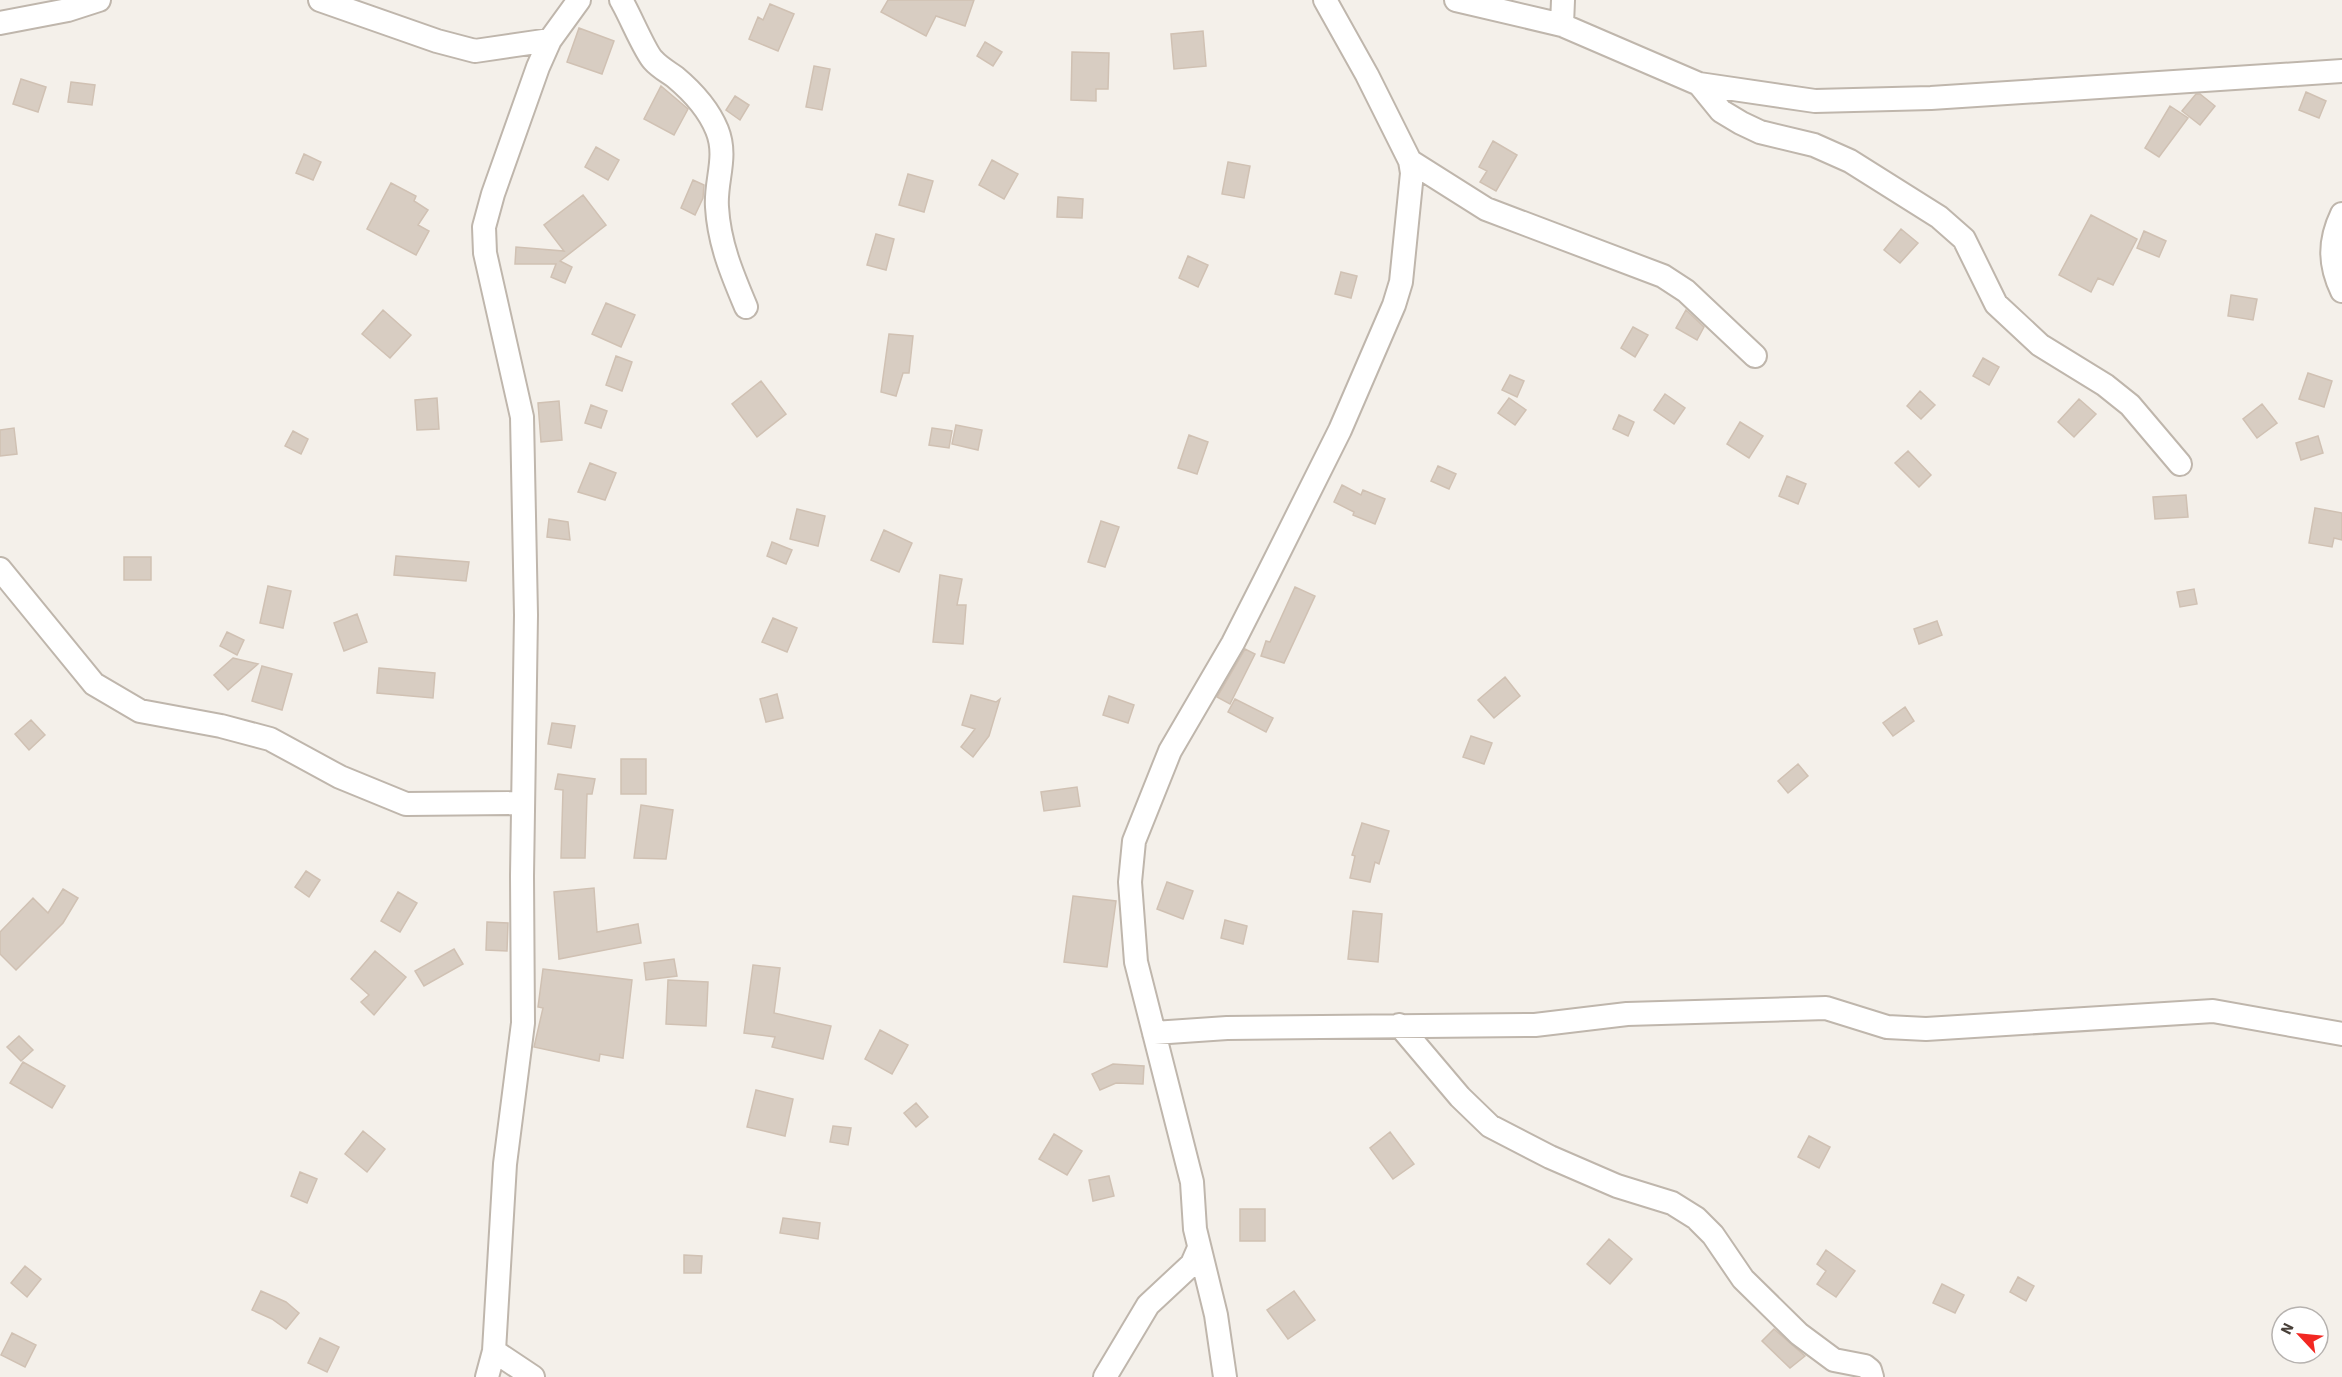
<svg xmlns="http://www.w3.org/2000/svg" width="2342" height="1377" viewBox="0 0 2342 1377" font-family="'Source Sans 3',sans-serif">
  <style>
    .building { fill: #d8cdc2; stroke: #d0c1b3; stroke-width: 1.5 }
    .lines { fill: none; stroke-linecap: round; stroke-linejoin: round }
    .minor-casing { stroke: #bfb6ac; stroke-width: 26 }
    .minor { stroke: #fff; stroke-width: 22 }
  </style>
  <rect width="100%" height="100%" fill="#f4f0ea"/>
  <!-- building -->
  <path class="building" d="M888 0H974L965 26 936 16 926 36 881 12Z
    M770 4 794 14 778 51 749 39 758 17 763 20Z
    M579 28 614 41 602 74 567 62Z
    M1203 31 1206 66 1174 69 1171 34Z
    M985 42 1002 52 993 66 977 56Z
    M1072 52 1109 53 1108 89H1096V101L1071 100Z
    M814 66 830 69 822 110 806 107Z
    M21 79 46 87 38 112 13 104Z
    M71 82 95 85 92 105 68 102Z
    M661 86 688 109 674 135 644 119Z
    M2306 92 2326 101 2319 118 2299 110Z
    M2196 94H2200L2215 106 2200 125 2182 111Z
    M735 96 749 105 740 120 726 110Z
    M2170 106 2188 118 2159 157 2145 148Z
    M1493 141 1517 155 1496 191 1480 182 1487 171 1479 167Z
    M596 147 619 160 608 180 585 167Z
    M304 154 321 162 313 180 296 173Z
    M992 160 1018 174 1004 199 979 185Z
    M1228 162 1250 166 1244 198 1222 194Z
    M908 174 933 181 924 212 899 205Z
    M693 180 704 185 703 198 695 215 681 208Z
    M391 183 416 196 414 201 428 210 418 225 429 231 416 255 367 229Z
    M583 195 606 225 560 261 572 267 565 283 551 277 556 264H515L516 247 564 251 544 225Z
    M1058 197 1083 199 1082 218 1057 217Z
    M2091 215 2137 239 2113 285 2098 278 2091 292 2059 275Z
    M1901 229 1918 243 1900 263 1884 250Z
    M2144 231 2166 241 2159 257 2137 248Z
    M876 234 894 239 886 270 867 265Z
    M1188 256 1208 265 1198 287 1179 278Z
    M1341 272 1357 276 1351 298 1335 294Z
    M2231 295 2257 299 2253 320 2228 316Z
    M606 303 635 315 621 347 592 334Z
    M383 310 411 335 390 358 362 334Z
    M1686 310 1704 327 1697 340 1676 328Z
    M1633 327 1648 335 1635 357 1621 348Z
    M889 334 913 336 909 373H903L896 396 881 392Z
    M616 356 632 362 622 391 606 385Z
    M1983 358 1999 367 1989 385 1973 376Z
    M2308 373 2332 381 2324 407 2299 399Z
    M1510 375 1524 381 1517 397 1502 390Z
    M761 381 786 414 757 437 732 404Z
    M1920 391 1935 405 1921 419 1907 406Z
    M1665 394 1685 408 1674 424 1654 410Z
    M437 398 439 429 417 430 415 400Z
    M1509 398 1526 410 1515 425 1498 413Z
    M2079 399 2096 414 2074 437 2058 422Z
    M559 401 562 440 541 442 538 403Z
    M2262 404 2277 423 2257 438 2243 419Z
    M591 405 607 411 601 428 585 423Z
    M1619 415 1634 422 1628 436 1613 429Z
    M1740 422 1763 436 1749 458 1727 444Z
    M956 425 982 430 978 450 952 444Z
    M14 428 17 454 0 456V430Z
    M932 428 952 431 949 448 929 445Z
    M293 431 308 439 301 454 285 446Z
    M1189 435 1208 442 1197 474 1178 468Z
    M2318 436 2323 453 2301 460 2296 443Z
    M1908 451 1931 475 1919 487 1895 463Z
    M590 463 616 473 605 500 578 492Z
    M1438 466 1456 474 1449 489 1431 481Z
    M1787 476 1806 484 1798 504 1779 496Z
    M1342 485 1361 495 1363 490 1385 499 1375 524 1353 515 1354 512 1334 502Z
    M2186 495 2188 517 2155 519 2153 497Z
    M2315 508 2342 513V540L2334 538 2332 547 2309 543Z
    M797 509 825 516 818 546 790 539Z
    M549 519 568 522 570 540 547 537Z
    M1101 521 1119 527 1105 567 1088 562Z
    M884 530 912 543 899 572 871 560Z
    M772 542 792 550 786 564 767 556Z
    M396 556 469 562 466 581 394 575Z
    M124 557H151V580H124Z
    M940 575 962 579 957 605H966L963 644 933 642Z
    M268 586 291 591 283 628 260 623Z
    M1295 587 1315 596 1284 663 1261 656 1266 641 1270 642Z
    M2194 589 2197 604 2180 607 2177 592Z
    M357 614 367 642 344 651 334 623Z
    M773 618 797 628 787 652 762 642Z
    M1937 621 1942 635 1919 644 1914 629Z
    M227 632 244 640 237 655 220 646Z
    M1245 649 1255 654 1230 704 1217 697Z
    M233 658 258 664 228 690 214 675Z
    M262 666 292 674 282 710 252 701Z
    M379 668 435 673 433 698 377 693Z
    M1505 677 1520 696 1494 718 1478 700Z
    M777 694 783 718 766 722 760 699Z
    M971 695 996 702 1000 699 989 736 973 757 961 747 975 729 962 725Z
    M1109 696 1134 705 1128 723 1103 715Z
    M1235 699 1273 718 1266 732 1228 712Z
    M1905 707 1914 721 1893 736 1883 723Z
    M31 720 45 735 29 750 15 734Z
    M552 723 575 726 571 748 548 744Z
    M1471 736 1492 743 1484 764 1463 757Z
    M621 759H646V794H621Z
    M1798 764 1808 776 1788 793 1778 781Z
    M558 774 595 779 592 794H587L585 858H561L563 790 555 789Z
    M1077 787 1080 806 1044 811 1041 792Z
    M641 805 673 810 666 859 634 858Z
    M1362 823 1389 831 1379 864 1375 862 1370 882 1350 878 1355 856 1352 855Z
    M306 871 320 880 309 897 295 887Z
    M1167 882 1193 891 1183 919 1157 909Z
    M594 888 597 932 638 924 641 943 559 959 554 892Z
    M63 889 78 898 63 923 16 970 0 954V932L33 898 48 913Z
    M398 892 417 903 400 932 381 921Z
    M1073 896 1116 901 1107 967 1064 962Z
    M1353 911 1382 914 1378 962 1348 959Z
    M1225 920 1247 926 1243 944 1221 938Z
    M487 922 508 923 507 951 486 950Z
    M454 949 463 964 424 986 415 971Z
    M375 951 406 977 374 1015 361 1002 369 995 351 979Z
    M674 959 677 976 646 980 644 963Z
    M753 965 780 968 774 1013 831 1026 823 1059 772 1047 775 1037 744 1033Z
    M543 969 632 980 623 1058 600 1054 599 1061 534 1047 543 1008 538 1007Z
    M668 980 708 982 706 1026 666 1024Z
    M880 1030 908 1045 892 1074 865 1059Z
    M19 1036 33 1050 21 1061 7 1047Z
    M23 1062 65 1086 52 1108 10 1083Z
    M1113 1064 1144 1066 1143 1084 1116 1083 1100 1090 1092 1074Z
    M756 1090 793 1099 785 1136 747 1127Z
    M916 1103 928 1117 916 1127 904 1113Z
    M833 1126 851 1128 848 1145 830 1142Z
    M363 1131 385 1149 367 1172 345 1154Z
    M1390 1132 1414 1164 1393 1179 1370 1148Z
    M1054 1134 1082 1151 1067 1175 1039 1159Z
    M1809 1136 1830 1147 1819 1168 1798 1157Z
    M300 1172 317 1179 307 1203 291 1196Z
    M1109 1176 1114 1196 1093 1201 1089 1180Z
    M1240 1209H1265V1241H1240Z
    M783 1218 820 1223 818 1239 780 1233Z
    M1609 1239 1632 1259 1610 1284 1587 1264Z
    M1826 1250 1855 1271 1836 1297 1817 1284 1826 1271 1817 1264Z
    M684 1255 702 1256 701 1273H684Z
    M25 1266 41 1279 27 1297 11 1283Z
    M2018 1277 2034 1286 2026 1301 2010 1292Z
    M1942 1284 1964 1295 1955 1313 1933 1303Z
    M261 1291 286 1302 299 1313 286 1329 272 1319 252 1310Z
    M1294 1291 1315 1320 1288 1339 1267 1310Z
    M1774 1329 1805 1356 1790 1368 1762 1341Z
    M12 1333 36 1345 25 1367 1 1355Z
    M320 1338 339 1347 327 1372 308 1363Z"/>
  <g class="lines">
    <!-- minor casing -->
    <g class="minor-casing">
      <path id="minor" d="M320 0 437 41 475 51 550 40
        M621 0C629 13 645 52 653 60 659 67 668 72 675 77 693 92 708 108 717 130 728 157 715 181 717 207 719 243 732 274 746 307
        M1456 0 1562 25 1699 84 1815 101 1931 98 2342 71
        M0 23 68 10 99 0
        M1562 25 1563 0
        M1699 84 1721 111 1741 123 1760 132 1814 145 1850 161 1939 217 1964 239 1996 304 2040 345 2105 385 2130 405 2180 464
        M1410 161 1486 209 1663 276 1686 291 1755 356
        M2342 214C2329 241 2329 264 2342 291
        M0 569 94 684 140 711 221 726 270 739 340 777 406 804 523 803
        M1399 1025 1460 1097 1490 1126 1550 1157 1617 1186 1672 1203 1696 1218 1713 1235 1743 1279 1799 1334 1834 1360 1865 1366 1870 1370 1872 1377
        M1154 1033 1227 1028 1535 1025 1627 1014 1826 1008 1887 1027 1926 1029 2213 1011 2342 1034
        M487 1377 494 1351
        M533 1377 494 1351 505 1164 523 1023 522 876 526 615 522 417 485 253 484 227 493 194 538 67 550 40 579 0
        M1105 1377 1148 1305 1192 1264 1199 1248
        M1225 1377 1216 1315 1195 1229 1192 1182 1136 962 1130 882 1134 841 1170 751 1233 643 1264 582 1340 430 1394 305 1401 282 1412 173 1410 161 1367 75 1325 0"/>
    </g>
    <!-- minor -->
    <use href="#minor" class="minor"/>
  </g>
  <!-- north arrow -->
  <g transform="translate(2300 1335) rotate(296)"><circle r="28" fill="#ffffff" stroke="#b6b2af" stroke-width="1.5"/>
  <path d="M0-4.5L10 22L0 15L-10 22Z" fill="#f22722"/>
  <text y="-9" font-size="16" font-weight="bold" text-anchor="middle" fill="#483f38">N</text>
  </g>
</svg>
